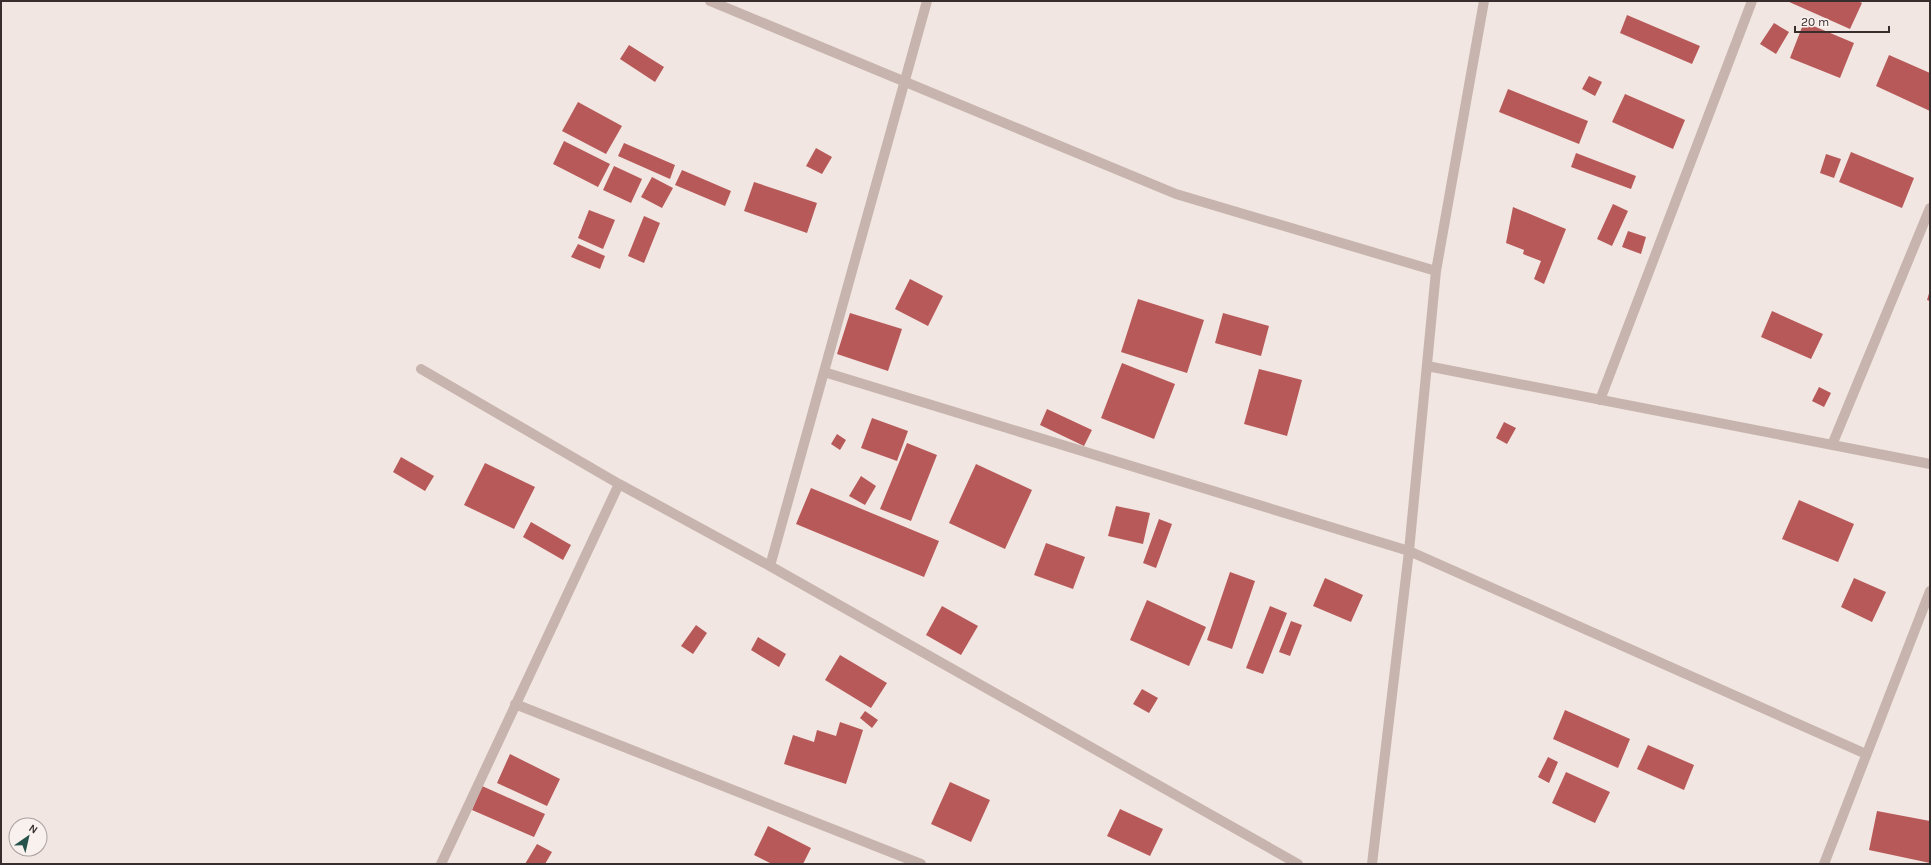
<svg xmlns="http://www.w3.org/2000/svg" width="1931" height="865" viewBox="0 0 1931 865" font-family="Karla,sans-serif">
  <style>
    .building { fill: #b85959 }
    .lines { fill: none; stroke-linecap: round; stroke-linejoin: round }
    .minor { stroke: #c8b4ae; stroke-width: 10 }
  </style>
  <rect width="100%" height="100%" fill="#f1e6e1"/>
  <!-- building -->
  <path class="building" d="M1787 1H1858L1862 3 1850 29Z
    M1627 15 1700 46 1692 64 1620 33Z
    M1804 22 1854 43 1840 78 1790 58Z
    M1774 23 1789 32 1776 54 1760 44Z
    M629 45 664 67 655 82 620 59Z
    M1889 55 1930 73V111L1876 86Z
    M1589 76 1602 82 1595 96 1582 89Z
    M1508 89 1588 121 1579 144 1499 112Z
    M1625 94 1685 120 1673 149 1612 122Z
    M578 102 622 126 606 154 562 131Z
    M564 141 610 164 598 187 553 164Z
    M624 143 675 165 670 179 618 156Z
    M816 148 832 157 822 174 806 166Z
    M1851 152 1914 178 1902 208 1839 182Z
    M1576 153 1636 176 1631 189 1571 167Z
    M1826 154 1841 159 1834 178 1820 173Z
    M614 166 642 179 631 203 603 190Z
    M682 170 731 191 725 206 675 185Z
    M652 177 673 188 662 208 641 197Z
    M754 182 817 203 807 233 744 211Z
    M1613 204 1628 211 1612 246 1597 239Z
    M1513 207 1566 229 1544 284 1534 279 1541 261 1523 254 1524 250 1506 243Z
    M589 210 615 220 603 249 578 238Z
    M644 216 660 223 644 263 628 256Z
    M1628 231 1646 237 1641 254 1622 247Z
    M578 244 605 256 600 269 571 257Z
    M910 279 943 296 928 326 895 309Z
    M1930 290V301L1927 300Z
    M1138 299 1204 320 1187 373 1121 352Z
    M1772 311 1823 334 1811 359 1761 337Z
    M850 313 902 329 888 371 837 354Z
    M1223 313 1269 326 1261 356 1215 343Z
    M1122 363 1175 384 1154 439 1101 418Z
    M1259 369 1302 380 1287 436 1244 424Z
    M1819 387 1831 393 1824 407 1812 401Z
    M1047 409 1092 430 1084 446 1040 425Z
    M872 418 908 431 897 461 861 448Z
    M1504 422 1516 428 1507 444 1496 438Z
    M837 434 846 440 840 450 831 444Z
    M907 443 937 455 911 521 880 509Z
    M401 457 434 476 425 491 393 472Z
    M485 463 535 487 514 529 464 505Z
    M976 464 1032 490 1005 549 949 523Z
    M861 476 876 486 865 505 849 496Z
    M811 488 939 541 924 577 796 524Z
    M1799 500 1854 524 1838 562 1782 539Z
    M1116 506 1150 513 1143 544 1108 536Z
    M1159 519 1172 524 1156 568 1143 563Z
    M531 522 571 545 563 560 523 537Z
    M1046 543 1085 557 1073 589 1034 575Z
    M1230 572 1255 581 1232 649 1207 640Z
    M1325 578 1363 595 1351 622 1313 606Z
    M1854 578 1886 592 1872 622 1841 607Z
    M1147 600 1206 627 1189 666 1130 640Z
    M942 606 978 626 961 655 926 635Z
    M1270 606 1287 613 1263 674 1246 668Z
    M1291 621 1302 625 1290 656 1279 652Z
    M696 625 707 633 693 654 681 646Z
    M758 637 786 654 779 667 751 650Z
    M840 655 887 683 871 708 825 680Z
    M1142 689 1158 698 1149 713 1133 704Z
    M1565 710 1630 739 1618 768 1553 739Z
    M865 711 878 720 872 728 860 718Z
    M840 722 863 730 846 784 784 764 793 735 814 742 817 730 836 736Z
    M1648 745 1694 765 1684 790 1637 769Z
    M510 754 560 779 547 806 497 783Z
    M1548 757 1558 762 1549 783 1538 777Z
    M1566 772 1610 792 1595 823 1552 803Z
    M950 782 990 800 971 842 931 824Z
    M482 786 545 814 534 837 472 810Z
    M1120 809 1163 829 1150 856 1107 836Z
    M1877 811 1930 821V863L1869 850Z
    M768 826 811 848 803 864H772L754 855Z
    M537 844 552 852 545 864H525Z"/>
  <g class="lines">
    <!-- minor -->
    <path class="minor" d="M710 1 1176 194 1436 271
      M1427 366 1930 464
      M421 369 619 484 770 566 1298 864
      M824 372 1409 551 1866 754
      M1600 400 1752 1
      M1832 445 1930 208
      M770 566 927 1
      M515 704 921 864
      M441 864 619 484
      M1372 864 1409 551 1436 271 1484 1
      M1824 864 1930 591"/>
  </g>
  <!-- border -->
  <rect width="1931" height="865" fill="none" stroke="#372d2c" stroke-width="4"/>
  <!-- north arrow -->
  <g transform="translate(28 837) rotate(34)"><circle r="19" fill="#f9f1ee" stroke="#aba3a0"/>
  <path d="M0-3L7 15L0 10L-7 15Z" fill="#26544c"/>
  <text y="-6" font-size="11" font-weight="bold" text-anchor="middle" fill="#372d2c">N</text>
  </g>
  <!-- scale -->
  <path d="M1795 26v6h94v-6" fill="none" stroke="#372d2c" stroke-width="2"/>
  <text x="1801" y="26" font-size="12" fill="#372d2c" stroke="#f9f1ee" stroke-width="3" paint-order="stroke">20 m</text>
</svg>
